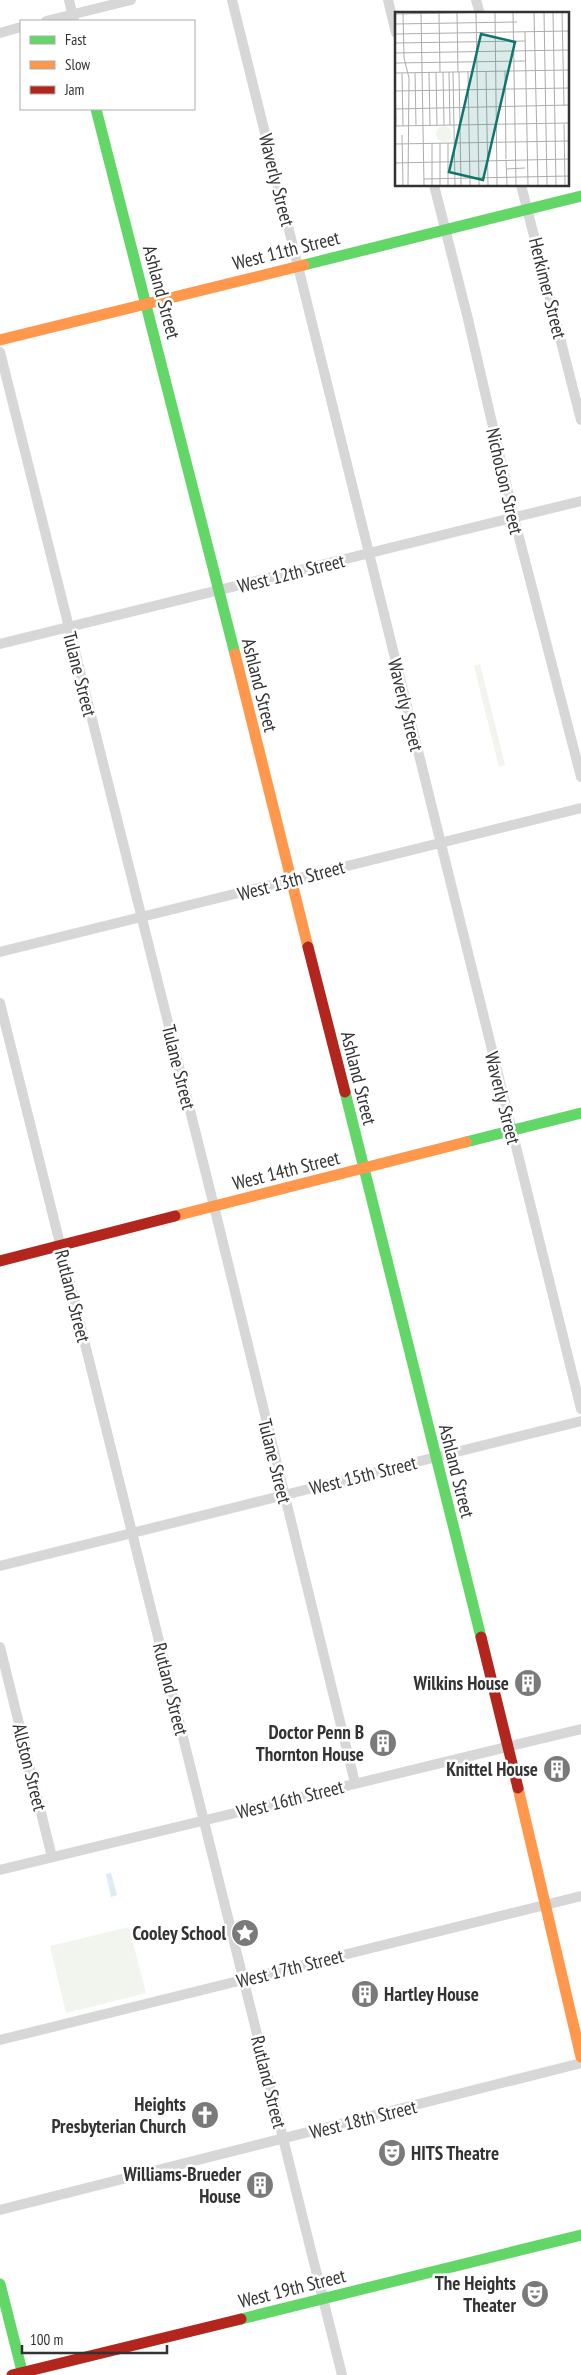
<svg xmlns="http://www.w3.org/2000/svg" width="581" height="2375" viewBox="0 0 581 2375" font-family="'PT Sans Narrow',sans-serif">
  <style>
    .green { fill: #f1f5ed }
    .water { fill: #ddebf3 }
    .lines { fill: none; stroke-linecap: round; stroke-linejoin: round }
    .street { stroke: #d7d7d7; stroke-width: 10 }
    .fast { stroke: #63d668; stroke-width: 11 }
    .slow { stroke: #ff974d; stroke-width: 11 }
    .jam { stroke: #b3261e; stroke-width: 11 }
    .labels { text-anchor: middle; stroke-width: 5; stroke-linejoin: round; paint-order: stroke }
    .street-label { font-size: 19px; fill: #333; stroke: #fff }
    .poi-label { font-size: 19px; font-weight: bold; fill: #333; stroke: #fff; text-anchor: end }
    .inset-road { fill: none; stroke: #adadad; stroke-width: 1 }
    .view { fill: #0f766e; fill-opacity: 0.15; stroke: #0f766e; stroke-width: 2.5 }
    .inset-edge { fill: none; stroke: #333; stroke-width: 2.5 }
  </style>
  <rect width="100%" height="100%" fill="#fff"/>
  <!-- green -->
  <path class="green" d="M480 664 505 765 499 767 474 666Z
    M129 1927 146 1993 66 2013 50 1946Z"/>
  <!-- water -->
  <path class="water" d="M111 1873 117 1895 111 1897 106 1874Z"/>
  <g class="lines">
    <!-- street -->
    <path class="street" d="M69 0 74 21
      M232 0 581 1409
      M388 0 396 33
      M476 0 480 14
      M46 21 131 0
      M0 33 21 27
      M434 185 468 319 514 518 581 777
      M521 185 581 420
      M0 352 214 1206 355 1783
      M0 644 581 501
      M0 952 581 808
      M0 1003 342 2375
      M0 1566 581 1421
      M0 1647 52 1857
      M0 1870 581 1729
      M0 2040 581 1896
      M0 2210 581 2063"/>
    <!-- fast -->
    <path class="fast" d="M96 109 235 654
      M304 265 581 196
      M345 1092 481 1637
      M466 1142 581 1113
      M0 2284 23 2375
      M241 2319 581 2235"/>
    <!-- slow -->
    <path class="slow" d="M0 340 304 265
      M235 654 308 947
      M175 1216 466 1142
      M518 1788 581 2057"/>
    <!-- jam -->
    <path class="jam" d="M308 947 345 1092
      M0 1261 175 1216
      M481 1637 518 1788
      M12 2375 241 2319"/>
  </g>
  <!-- icons -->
  <defs>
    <g id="building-disc" transform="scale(1.4375)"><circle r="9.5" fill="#7a7a7a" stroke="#fff"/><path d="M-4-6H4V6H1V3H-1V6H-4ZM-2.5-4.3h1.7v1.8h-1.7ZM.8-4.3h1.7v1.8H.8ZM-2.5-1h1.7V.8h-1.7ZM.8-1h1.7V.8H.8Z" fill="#fff"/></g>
    <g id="sight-disc" transform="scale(1.4375)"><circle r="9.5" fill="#7a7a7a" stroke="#fff"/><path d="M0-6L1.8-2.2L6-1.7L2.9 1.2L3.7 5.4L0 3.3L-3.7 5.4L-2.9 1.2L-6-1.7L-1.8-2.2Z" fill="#fff"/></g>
    <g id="church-disc" transform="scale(1.4375)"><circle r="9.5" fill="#7a7a7a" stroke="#fff"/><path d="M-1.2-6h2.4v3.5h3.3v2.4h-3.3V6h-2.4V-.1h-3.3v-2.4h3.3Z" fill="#fff"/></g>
    <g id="theatre-disc" transform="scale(1.4375)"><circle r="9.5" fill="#7a7a7a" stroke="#fff"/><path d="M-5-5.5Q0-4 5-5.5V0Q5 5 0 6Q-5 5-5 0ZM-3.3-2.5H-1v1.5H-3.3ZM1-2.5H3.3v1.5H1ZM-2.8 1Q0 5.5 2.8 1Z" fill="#fff"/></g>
  </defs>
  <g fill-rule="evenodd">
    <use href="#building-disc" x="528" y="1683"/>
    <use href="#building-disc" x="383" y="1743"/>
    <use href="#building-disc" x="557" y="1769"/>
    <use href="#sight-disc" x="245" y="1933"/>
    <use href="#building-disc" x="365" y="1994"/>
    <use href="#church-disc" x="205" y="2115"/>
    <use href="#theatre-disc" x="392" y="2153"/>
    <use href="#building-disc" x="260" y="2185"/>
    <use href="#theatre-disc" x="535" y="2294"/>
  </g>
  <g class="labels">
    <!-- street labels -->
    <g class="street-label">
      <text transform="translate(277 180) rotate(76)" y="7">Waverly Street</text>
      <text transform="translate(286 250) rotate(-14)" y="7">West 11th Street</text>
      <text transform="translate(548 288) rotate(76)" y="7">Herkimer Street</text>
      <text transform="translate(162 292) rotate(75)" y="7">Ashland Street</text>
      <text transform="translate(505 481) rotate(77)" y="7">Nicholson Street</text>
      <text transform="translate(291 573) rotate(-14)" y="7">West 12th Street</text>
      <text transform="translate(80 674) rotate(76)" y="7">Tulane Street</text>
      <text transform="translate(260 685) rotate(76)" y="7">Ashland Street</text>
      <text transform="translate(406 705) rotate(76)" y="7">Waverly Street</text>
      <text transform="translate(291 880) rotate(-15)" y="7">West 13th Street</text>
      <text transform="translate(179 1067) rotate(76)" y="7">Tulane Street</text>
      <text transform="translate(359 1078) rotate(76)" y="7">Ashland Street</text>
      <text transform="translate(503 1098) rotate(76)" y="7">Waverly Street</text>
      <text transform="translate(286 1170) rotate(-14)" y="7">West 14th Street</text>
      <text transform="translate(73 1296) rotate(76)" y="7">Rutland Street</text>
      <text transform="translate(275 1461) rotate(76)" y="7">Tulane Street</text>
      <text transform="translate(457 1471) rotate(76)" y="7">Ashland Street</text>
      <text transform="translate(363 1475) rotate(-14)" y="7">West 15th Street</text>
      <text transform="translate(171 1689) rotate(76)" y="7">Rutland Street</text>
      <text transform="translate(30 1767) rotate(76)" y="7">Allston Street</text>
      <text transform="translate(290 1799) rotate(-14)" y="7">West 16th Street</text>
      <text transform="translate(290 1968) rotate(-14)" y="7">West 17th Street</text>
      <text transform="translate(269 2082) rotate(76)" y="7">Rutland Street</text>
      <text transform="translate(363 2119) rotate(-14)" y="7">West 18th Street</text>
      <text transform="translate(292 2288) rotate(-14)" y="7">West 19th Street</text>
    </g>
    <!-- poi labels -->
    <g class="poi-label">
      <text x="509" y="1690">Wilkins House</text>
      <text x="364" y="1739">Doctor Penn B<tspan x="364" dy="22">Thornton House</tspan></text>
      <text x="538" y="1776">Knittel House</text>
      <text x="226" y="1940">Cooley School</text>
      <text x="384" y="2001" text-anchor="start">Hartley House</text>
      <text x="186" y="2111">Heights<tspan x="186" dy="22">Presbyterian Church</tspan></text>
      <text x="411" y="2160" text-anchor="start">HITS Theatre</text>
      <text x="241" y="2181">Williams-Brueder<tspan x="241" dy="22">House</tspan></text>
      <text x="516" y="2290">The Heights<tspan x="516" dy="22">Theater</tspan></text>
    </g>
  </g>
  <!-- overview -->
  <g transform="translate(395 12)">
    <rect width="174" height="174" fill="#fff"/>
    <path d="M41 122a8 8 0 1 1 16 0a8 8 0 1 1-16 0Z" fill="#f1f5ed"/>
    <path class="inset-road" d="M8 0 9 46 14 66 13 173M26 0 29 173M81 0 84 173M100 0 102 173M118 0 121 173M139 0 143 173M149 0 152 173M158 0 161 173M167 0 169 94M44 1 45 60M62 1 63 60M0 2 103 0M0 12 122 10M130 20 133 173M0 22 174 19M0 31 130 29M0 41 174 38M0 51 130 49M91 59 93 173M110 59 111 147M34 60 35 114M41 60 42 114M48 60 49 113M54 60 55 113M58 60 60 173M64 60 66 173M73 60 75 173M0 61 174 58M0 61 1 114M7 61 8 114M20 61 21 114M0 79 174 76M0 97 174 93M169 112 170 173M0 114 174 111M7 123 8 173M37 131V149M45 131V173M53 131V173M0 132 174 129M111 148 112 173M37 149V173M0 151 174 147M111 157 130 156M29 167 174 164"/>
    <path class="view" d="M86 22 120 30 88 168 54 160Z"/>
    <rect width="174" height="174" class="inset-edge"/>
  </g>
  <!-- legend -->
  <rect x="20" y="20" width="175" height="90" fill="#ffffff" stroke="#adadad"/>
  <rect x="30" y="36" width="25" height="8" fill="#63d668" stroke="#adadad"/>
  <text x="65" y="45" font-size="15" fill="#333333">Fast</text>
  <rect x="30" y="61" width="25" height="8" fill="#ff974d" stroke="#adadad"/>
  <text x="65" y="70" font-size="15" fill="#333333">Slow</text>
  <rect x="30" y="86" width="25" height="8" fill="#b3261e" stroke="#adadad"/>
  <text x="65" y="95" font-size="15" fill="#333333">Jam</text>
  <!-- scale -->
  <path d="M22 2345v8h145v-8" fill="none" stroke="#333333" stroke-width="2.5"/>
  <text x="30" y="2345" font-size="15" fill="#333333" stroke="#ffffff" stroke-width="4" paint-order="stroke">100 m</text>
</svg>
